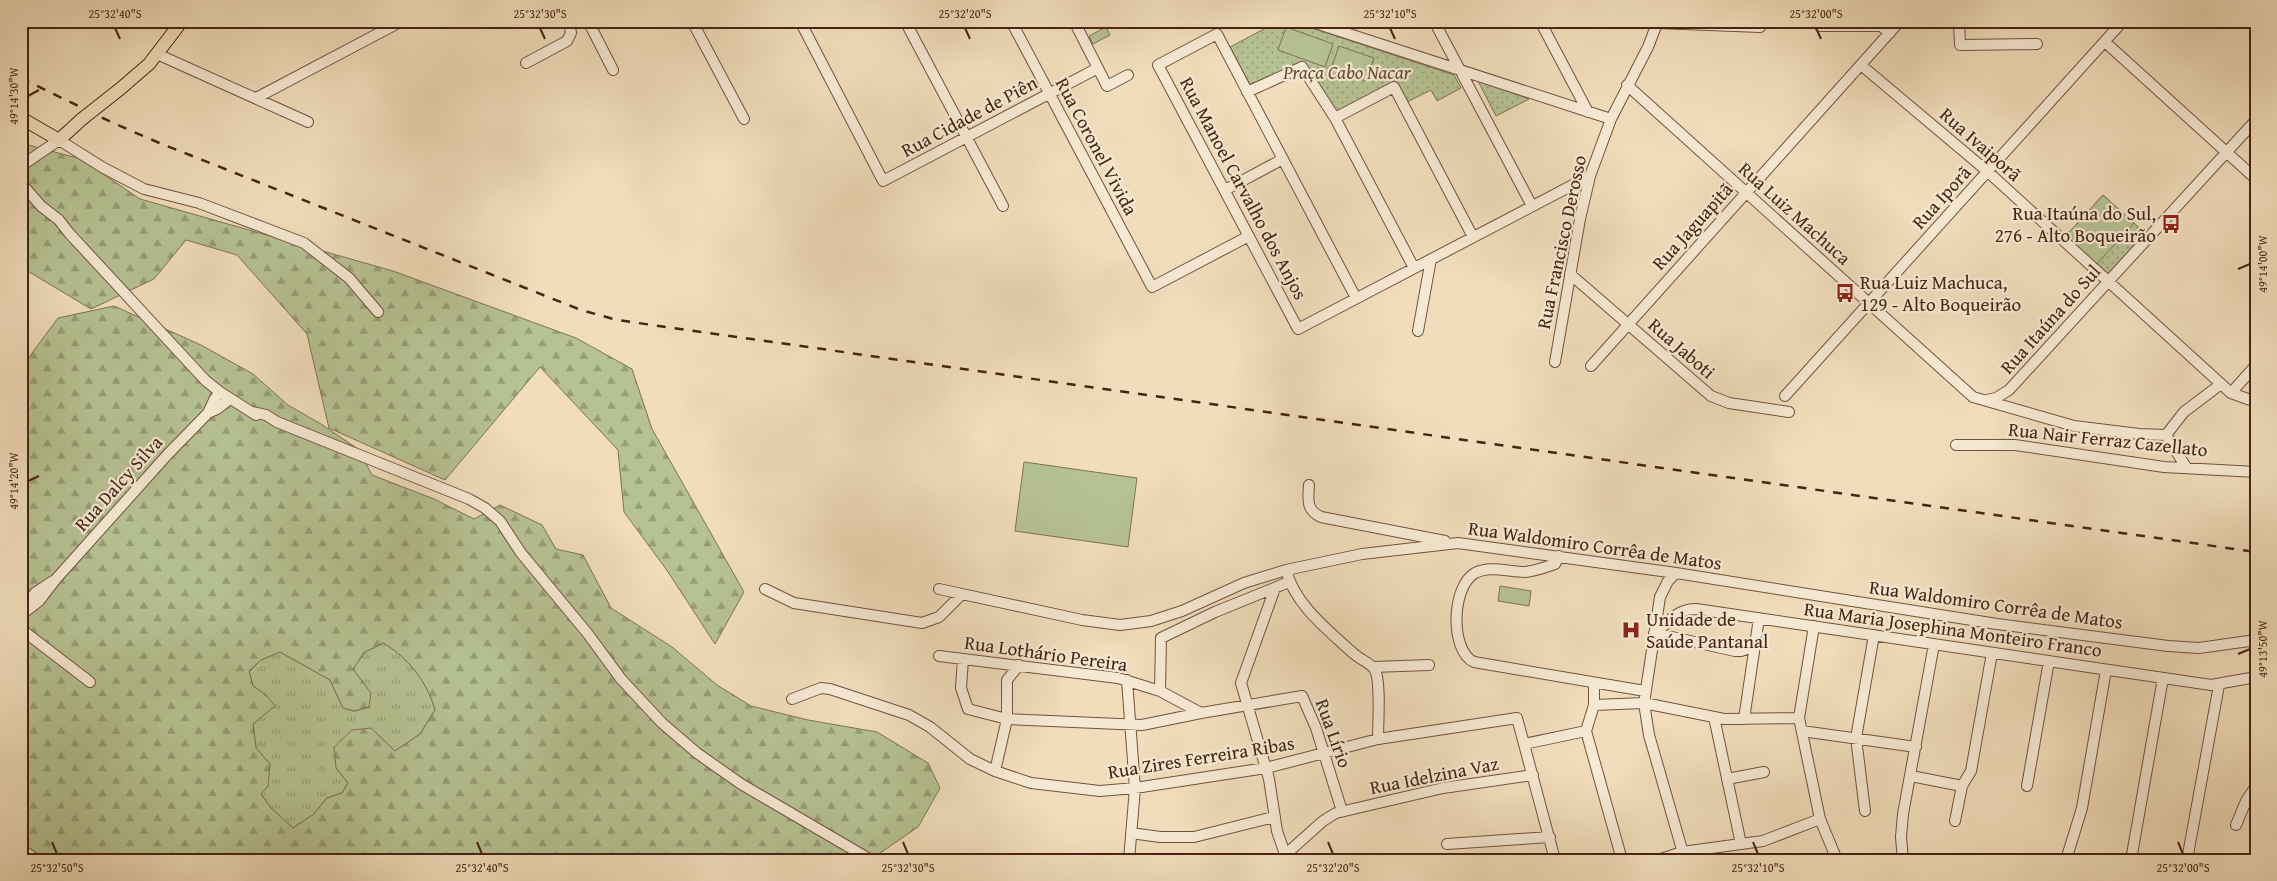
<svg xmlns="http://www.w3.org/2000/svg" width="2277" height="881" viewBox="0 0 2277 881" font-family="'Gentium Book Plus',serif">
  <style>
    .grass { fill: url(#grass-tufts); stroke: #7e7353 }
    .forest { fill: url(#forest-firs); stroke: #7e7353; fill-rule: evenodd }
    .park { fill: url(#park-dots); stroke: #7e7353 }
    .garden { fill: #b6c293; stroke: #7e7353 }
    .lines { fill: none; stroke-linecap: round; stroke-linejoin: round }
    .minor-casing { stroke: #72523d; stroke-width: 12 }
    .major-casing { stroke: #472413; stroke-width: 14 }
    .minor { stroke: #f6e9d3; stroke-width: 10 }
    .major { stroke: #f1ddbb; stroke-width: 12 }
    .rail { stroke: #472413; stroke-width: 2.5; stroke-dasharray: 9 9; stroke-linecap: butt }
    .major-bridge-casing { stroke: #472413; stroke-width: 14; stroke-linecap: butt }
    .major-bridge { stroke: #f1ddbb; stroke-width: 12 }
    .ticks { fill: none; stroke: #472413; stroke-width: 2 }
    .labels { text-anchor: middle; stroke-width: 4.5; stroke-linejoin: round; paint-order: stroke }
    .park-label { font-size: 19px; font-style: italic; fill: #634c33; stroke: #f6e9d3 }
    .street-label { font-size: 19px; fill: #472413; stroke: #f6e9d3 }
    .poi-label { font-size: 19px; fill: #472413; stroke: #f6e9d3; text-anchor: start }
    .neatline { fill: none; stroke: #472413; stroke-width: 2 }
    .ticks-label { font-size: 12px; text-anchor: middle; fill: #472413 }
  </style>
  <defs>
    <pattern id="grass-tufts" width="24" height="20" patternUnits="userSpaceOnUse" patternTransform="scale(1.25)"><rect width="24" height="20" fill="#b6c293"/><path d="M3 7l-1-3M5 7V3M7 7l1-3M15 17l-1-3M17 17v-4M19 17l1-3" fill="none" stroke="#969d77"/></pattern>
    <pattern id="forest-firs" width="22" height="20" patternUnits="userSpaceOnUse" patternTransform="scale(1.25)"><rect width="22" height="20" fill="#b6c293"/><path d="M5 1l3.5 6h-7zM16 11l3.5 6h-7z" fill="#969d77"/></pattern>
    <pattern id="park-dots" width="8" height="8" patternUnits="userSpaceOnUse" patternTransform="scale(1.25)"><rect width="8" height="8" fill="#b6c293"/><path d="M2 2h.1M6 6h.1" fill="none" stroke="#969d77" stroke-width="1.8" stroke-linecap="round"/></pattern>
  </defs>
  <rect width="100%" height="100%" fill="#f1ddbb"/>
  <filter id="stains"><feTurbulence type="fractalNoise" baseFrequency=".004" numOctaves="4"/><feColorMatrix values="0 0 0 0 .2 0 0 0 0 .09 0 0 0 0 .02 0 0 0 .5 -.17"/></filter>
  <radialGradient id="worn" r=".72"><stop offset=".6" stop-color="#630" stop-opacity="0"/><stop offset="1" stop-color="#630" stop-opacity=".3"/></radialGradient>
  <!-- grass -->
  <path class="grass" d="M383 643C407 656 428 683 435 710L420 734 395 751 371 728 336 768 348 783 342 793 327 798 314 814 293 828 271 808 261 794 270 764 256 748 253 724 264 713 266 695 253 686 249 672 261 660 280 652 330 680 343 708 354 711 369 707 353 669 365 652Z"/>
  <!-- forest -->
  <path class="forest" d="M21 143 81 159 140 199 393 271 576 338 632 369 652 429 744 592 715 644 666 569 624 512 618 450 540 367 445 480 329 428 307 334 237 255 186 240 154 279 91 309 21 267Z
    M114 306 201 345 253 374 288 405 321 424 358 449 372 475 434 499 474 519 500 505 542 525 556 549 583 555 611 608 672 647 717 685 751 706 808 720 877 732 928 763 940 788 918 827 870 860H21V368L58 318ZM383 643C407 656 428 683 435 710L420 734 395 751 371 728 352 730 334 747 336 768 348 783 342 793 327 798 314 814 293 828 271 808 261 794 268 786 270 764 256 748 253 724 275 706 266 695 253 686 249 671 261 660 280 652 330 680 343 708 354 711 369 707 371 693 353 669 365 652Z"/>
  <!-- park -->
  <path class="park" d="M1279 21H1291L1454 75 1461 88 1437 101 1431 90 1405 103 1395 83 1336 112 1304 62 1250 85 1230 47Z
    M1478 81 1529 99 1496 116Z
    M2103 195 2145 233 2107 276 2065 237Z"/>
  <!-- garden -->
  <path class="garden" d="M1106 27 1110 35 1093 44 1089 36Z
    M1286 27 1333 44 1325 67 1278 50Z
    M1339 46 1374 58 1366 81 1331 69Z
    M2103 195 2134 223 2096 265 2065 237Z
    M1024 462 1137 478 1128 547 1015 531Z
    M1500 586 1531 591 1529 606 1498 601Z"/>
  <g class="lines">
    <!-- minor casing -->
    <g class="minor-casing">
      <path id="minor" d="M588 21 613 70
        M692 21 744 119
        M800 21 883 181 1098 68
        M905 21 1003 206
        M1011 21 1152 287 1249 236
        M1074 21 1107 86 1128 75
        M1309 21 1611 119
        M1434 21 1532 206
        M1540 21 1588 112
        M1959 21 1960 45 2037 44
        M2122 22H2256
        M1657 23 1760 27V21
        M1820 26H1881L1890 33
        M591 27 602 21
        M2105 42 2256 179
        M157 54 308 122
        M526 63 567 41 571 33 569 21
        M1861 65 1987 171 2231 393 2256 402
        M1627 85 1973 397 2074 426 2139 434 2166 435
        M1247 92 1302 67 1335 118 1414 268
        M256 98 402 21
        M1335 118 1394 87 1473 237
        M21 166 59 140 102 167 144 189 199 203 304 243 349 278 378 312
        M21 183 41 206 59 220 69 233 206 381 220 392 256 415
        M1225 190 1283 159
        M1570 274 1711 396 1729 403 1789 412
        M1356 298 1217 34 1158 65 1298 329C1395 278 1492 227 1590 176
        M1418 331 1431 259
        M1555 362 1580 219 1590 176 1611 119 1648 47 1658 21
        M1591 366 1900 21
        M2231 393 2256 365
        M1785 396 2123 21
        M1987 400 1996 398 2009 390 2256 120
        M252 412 266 415 277 422 469 499 485 508 500 521 521 553 588 634 621 679 662 723 697 753 741 784 871 860
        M208 413 214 400 220 392
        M1956 445H2015L2164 467 2256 472
        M2186 467 2166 435 2184 412 2221 384
        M1309 485C1308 500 1306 510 1321 517L1445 541
        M1559 556 1555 564C1546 567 1536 571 1525 572 1509 572 1490 565 1475 573 1451 587 1450 651 1474 662L1645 691
        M1286 570C1295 605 1328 630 1353 653 1359 659 1371 663 1375 670 1381 682 1378 723 1378 739
        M1676 573 1668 581 1660 597 1644 703 1649 735 1685 860
        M1275 588 1241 683 1269 779 1277 831 1287 860
        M765 589 794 603 922 623 939 617 961 595
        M939 589 1082 620 1120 625 1151 621 1182 611 1244 583 1286 570 1362 554 1458 543 1676 573 1997 624 2168 646 2199 648 2256 640
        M22 610 35 593 53 581
        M21 615 39 601 56 579 168 454 208 413 217 409 230 399
        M1814 626 1799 718 1820 819 1837 860
        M21 629 90 682
        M1654 633C1670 623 1675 609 1696 609L2211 685 2256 677
        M1654 633 1735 651H1741L1755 646
        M939 656 1118 678 1160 691 1201 713
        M963 659 961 688 968 709 1007 719 1142 725 1201 713 1302 696 1316 728 1342 811
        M1373 667 1429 665
        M1127 680 1135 788 1129 860
        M1594 683V705L1586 731 1622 860
        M1160 691 1161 638 1215 612 1289 582
        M792 699 821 688 830 689 909 715 930 727 970 759 995 771 1031 783 1100 791 1135 788 1266 768 1378 739 1517 718 1555 860
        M1594 705 1644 703 1724 719 1799 718
        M1714 717 1741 844
        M1744 719 1759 618
        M1802 731 1916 747
        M1524 744 1586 731
        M995 771 1007 719V680L1019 665
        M1911 776 1962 786
        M1727 779 1764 772
        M2027 786 2049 661
        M1865 811 1856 738 1874 635
        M1955 821 1962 786 1971 771 1992 653
        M2236 825 2246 801 2256 786
        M1131 833 1160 837H1194L1274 817
        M1447 844 1550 837
        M21 849 37 860
        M1285 855 1323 821 1336 813 1443 788 1533 775
        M1658 860 1682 852 1763 841 1820 819
        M1903 860 1901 837 1903 814 1934 644
        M2066 860 2082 808 2106 670
        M2131 860 2163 678
        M2187 860 2219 685"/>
    </g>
    <!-- major casing -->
    <g class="major-casing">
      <path id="major" d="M120 89 149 64 182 21
        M21 118 59 140 82 119"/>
    </g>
    <!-- minor -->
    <use href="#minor" class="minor"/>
    <!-- major -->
    <use href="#major" class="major"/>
    <!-- rail -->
    <path class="rail" d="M21 78 111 122 157 142 581 310 617 320 2256 552"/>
    <!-- major-bridge casing -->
    <g class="major-bridge-casing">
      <path id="major-bridge" d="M82 119 120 89"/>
    </g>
    <!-- major-bridge -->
    <use href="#major-bridge" class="major-bridge"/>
  </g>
  <!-- ticks -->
  <path class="ticks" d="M115 28 120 39M540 28 545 39M965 28 970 39M1390 28 1395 39M1816 28 1821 39M28 96 39 90M2238 269 2250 264M28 481 39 476M2238 654 2250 649M52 842 57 854M477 842 482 854M903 842 908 854M1328 842 1333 854M1753 842 1758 854M2178 842 2183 854"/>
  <!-- icons -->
  <defs>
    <g id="bus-bare" transform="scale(1.5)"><path d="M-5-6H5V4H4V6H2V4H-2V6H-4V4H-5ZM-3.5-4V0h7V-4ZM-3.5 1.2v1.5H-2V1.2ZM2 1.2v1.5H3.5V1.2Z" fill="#8f2418" stroke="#f6e9d3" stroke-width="2.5" paint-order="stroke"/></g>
    <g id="hospital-bare" transform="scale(1.5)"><path d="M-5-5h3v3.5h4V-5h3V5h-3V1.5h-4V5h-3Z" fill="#8f2418" stroke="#f6e9d3" stroke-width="2.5" paint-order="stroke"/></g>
  </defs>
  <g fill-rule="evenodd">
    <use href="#bus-bare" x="2171" y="224"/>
    <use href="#bus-bare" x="1845" y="293"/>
    <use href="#hospital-bare" x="1631" y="630"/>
  </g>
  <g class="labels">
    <!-- park labels -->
    <g class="park-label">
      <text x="1347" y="79">Praça Cabo Nacar</text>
    </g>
    <!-- street labels -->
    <g class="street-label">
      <text transform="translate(969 116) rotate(-28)" y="7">Rua Cidade de Piên</text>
      <text transform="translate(1981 144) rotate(41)" y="7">Rua Ivaiporã</text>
      <text transform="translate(1097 146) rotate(62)" y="7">Rua Coronel Vivida</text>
      <text transform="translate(1244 188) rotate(62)" y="7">Rua Manoel Carvalho dos Anjos</text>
      <text transform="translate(1941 197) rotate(-48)" y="7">Rua Iporã</text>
      <text transform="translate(1795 213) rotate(42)" y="7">Rua Luiz Machuca</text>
      <text transform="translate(1692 226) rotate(-48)" y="7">Rua Jaguapitã</text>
      <text transform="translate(1561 242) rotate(-78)" y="7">Rua Francisco Derosso</text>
      <text transform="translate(2050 319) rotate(-48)" y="7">Rua Itaúna do Sul</text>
      <text transform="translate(1682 348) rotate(41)" y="7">Rua Jaboti</text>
      <text transform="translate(2108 439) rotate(6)" y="7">Rua Nair Ferraz Cazellato</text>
      <text transform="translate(118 483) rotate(-48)" y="7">Rua Dalcy Silva</text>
      <text transform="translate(1595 545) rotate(8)" y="7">Rua Waldomiro Corrêa de Matos</text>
      <text transform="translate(1996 604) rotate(8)" y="7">Rua Waldomiro Corrêa de Matos</text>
      <text transform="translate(1953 629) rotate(8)" y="7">Rua Maria Josephina Monteiro Franco</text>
      <text transform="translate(1046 653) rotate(8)" y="7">Rua Lothário Pereira</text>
      <text transform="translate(1334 733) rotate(70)" y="7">Rua Lírio</text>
      <text transform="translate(1201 757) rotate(-9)" y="7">Rua Zires Ferreira Ribas</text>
      <text transform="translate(1434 775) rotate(-11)" y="7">Rua Idelzina Vaz</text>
    </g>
    <!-- poi labels -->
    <g class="poi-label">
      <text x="2156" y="220" text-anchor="end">Rua Itaúna do Sul,<tspan x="2156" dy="22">276 - Alto Boqueirão</tspan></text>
      <text x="1860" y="289">Rua Luiz Machuca,<tspan x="1860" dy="22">129 - Alto Boqueirão</tspan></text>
      <text x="1646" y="626">Unidade de<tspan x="1646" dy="22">Saúde Pantanal</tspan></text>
    </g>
  </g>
  <!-- margin -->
  <rect width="2277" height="881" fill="none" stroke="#f1ddbb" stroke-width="55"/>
  <rect x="28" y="28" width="2222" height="826" class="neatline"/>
  <g class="ticks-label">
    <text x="115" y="18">25°32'40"S</text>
    <text x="540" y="18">25°32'30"S</text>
    <text x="965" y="18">25°32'20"S</text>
    <text x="1390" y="18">25°32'10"S</text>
    <text x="1816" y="18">25°32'00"S</text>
    <text transform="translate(14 96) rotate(-90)" y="4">49°14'30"W</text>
    <text transform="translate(2263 264) rotate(-90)" y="4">49°14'00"W</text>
    <text transform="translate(14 481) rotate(-90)" y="4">49°14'20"W</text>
    <text transform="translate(2263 649) rotate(-90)" y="4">49°13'50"W</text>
    <text x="57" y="872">25°32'50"S</text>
    <text x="482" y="872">25°32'40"S</text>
    <text x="908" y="872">25°32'30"S</text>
    <text x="1333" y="872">25°32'20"S</text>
    <text x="1758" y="872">25°32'10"S</text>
    <text x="2183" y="872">25°32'00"S</text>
  </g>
  <rect width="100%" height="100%" filter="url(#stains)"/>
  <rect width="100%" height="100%" fill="url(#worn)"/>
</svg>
